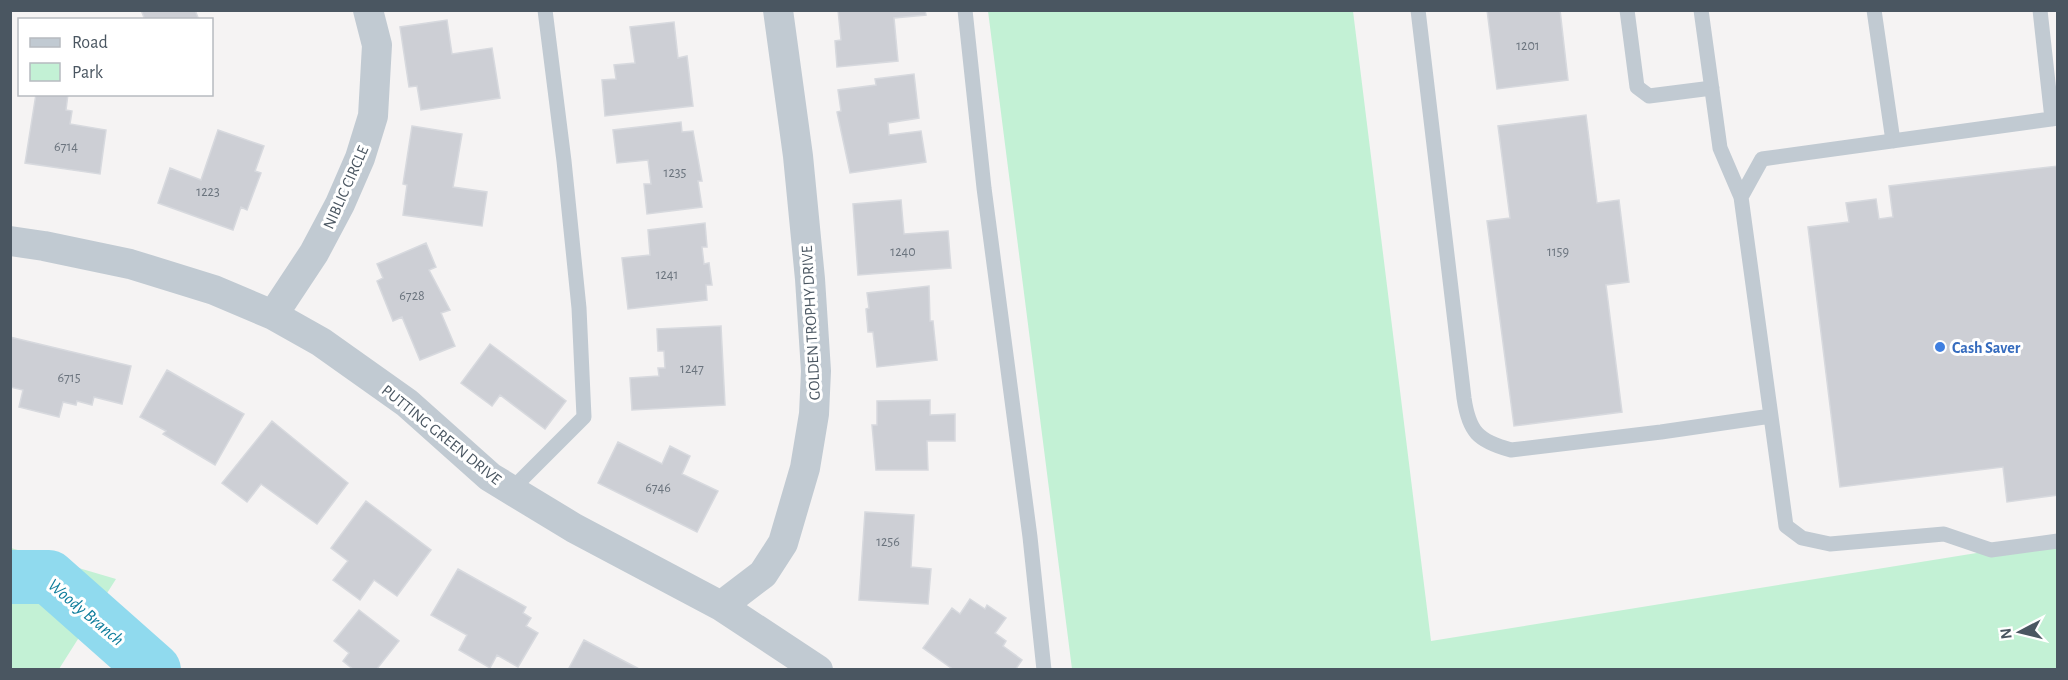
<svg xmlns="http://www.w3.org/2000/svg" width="2068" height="680" viewBox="0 0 2068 680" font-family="'Alegreya Sans',sans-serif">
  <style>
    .green { fill: #c3f1d5 }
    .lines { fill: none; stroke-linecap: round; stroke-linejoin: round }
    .river { stroke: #90daee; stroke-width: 54 }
    .building { fill: #cdcfd5; stroke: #d7d9de; stroke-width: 1.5 }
    .lane { stroke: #c1cad2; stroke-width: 15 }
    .street { stroke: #c1cad2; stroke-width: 30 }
    .shop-dot { fill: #3f7fe0; stroke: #fff; stroke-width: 2 }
    .labels { text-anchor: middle; stroke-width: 6; stroke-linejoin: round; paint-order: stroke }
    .number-label { font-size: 14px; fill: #6b747e }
    .street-label { font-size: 16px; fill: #4a5661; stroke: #fff }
    .shop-label { font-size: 16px; font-weight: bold; fill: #366cbe; stroke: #fff; text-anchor: start }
    .water-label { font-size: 18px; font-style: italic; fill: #0c7c9b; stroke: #fff }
  </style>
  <rect width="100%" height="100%" fill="#f5f3f3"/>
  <!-- green -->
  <path class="green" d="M988 11H1353L1431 641 2057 540V669H1072Z
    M11 548 116 579 59 669H11Z"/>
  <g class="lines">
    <!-- river -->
    <path class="river" d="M10 577H49L154 670"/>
  </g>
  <!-- building -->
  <path class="building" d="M141 10H195L199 20H145Z
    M838 10H925L926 15 894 18 898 61 837 67 835 41 841 40Z
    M1487 10H1560L1568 80 1497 89Z
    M447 20 452 54 492 48 500 98 421 110 417 86 409 87 400 27Z
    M674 22 678 58 687 56 693 106 605 116 602 80 616 79 614 65 635 63 630 27Z
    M914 74 919 118 888 123 889 135 921 131 926 162 850 173 837 112 841 111 838 90 876 85 875 79Z
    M36 94H68L66 110 72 111 70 124 106 130 100 174 25 163Z
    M1586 115 1597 203 1619 200 1629 282 1606 285 1622 412 1514 426 1487 221 1510 218 1498 126Z
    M681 122 682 132 693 131 702 181H698L702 207 647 214 644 184H651L648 160 617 163 613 130Z
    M412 126 462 134 453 187 487 192 482 226 403 215 407 185 403 184Z
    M218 130 264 146 255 171 261 173 247 210 241 207 233 230 158 203 170 168 201 180Z
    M2058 166V495L2007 502 2003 467 1840 487 1808 227 1849 222 1846 203 1876 199 1879 219 1893 217 1889 186Z
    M901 200 904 234 948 231 951 268 858 275 853 204Z
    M705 223 707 247H702L704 264 709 263 712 285H706L707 300 628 309 622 258 650 255 648 230Z
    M426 243 436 267 429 270 450 310 441 313 455 346 420 360 402 317 393 321 377 281 383 278 377 264Z
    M929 286 930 321H933L937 360 877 367 873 332H868L866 309 869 308 867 293Z
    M721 326 725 405 632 410 630 378 659 376 658 368H665L664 351H658L657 329Z
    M10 337 131 366 122 404 94 397 92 405 77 401 76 405 63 402 59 417 19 407 23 390 10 387Z
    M490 344 566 401 545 429 500 395 492 406 461 383Z
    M167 370 244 414 215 465 163 434 166 431 140 417Z
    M930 400V415L955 414V441H927L928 470H876L872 425H877V401Z
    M272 421 348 483 317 524 261 484 247 502 222 483Z
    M618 442 662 464 670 446 690 456 682 474 718 491 697 532 598 483Z
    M366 501 431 550 397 596 374 580 360 600 333 580 348 561 331 548Z
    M865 512 914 515 911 567 931 569 928 604 859 600Z
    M458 569 526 607 523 613 531 618 526 626 538 633 518 667 497 655 490 668 459 650 467 635 431 615Z
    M970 599 985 609 987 605 1006 618 995 633 1006 641 1003 646 1022 660 1015 670H954L923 648 952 608 960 614Z
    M359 610 399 641 376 670H354L343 661 349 653 334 641Z
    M584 640 641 670H568Z"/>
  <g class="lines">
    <!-- lane -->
    <path class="lane" d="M965 10 984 188 1030 537 1044 670
      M1418 10 1464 398C1469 432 1478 441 1511 450L1661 432 1771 416
      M1627 10 1637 87 1649 96 1712 88
      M1701 10 1720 148 1741 197
      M1874 10 1893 141
      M2040 10 2052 119
      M2058 118 1762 159 1741 197 1786 526 1802 538 1830 544 1944 534 1991 550 2058 541
      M512 489 584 417 579 308 564 161 545 10"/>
    <!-- street -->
    <path class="street" d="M10 241 44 246 130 264 214 290 273 315 321 342 407 403 490 477 574 528 721 606 818 670
      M273 315 314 253 340 204 360 158 373 116 377 45 368 10
      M721 606 763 574 783 543 805 468 814 414 816 371 810 279 798 156 778 10"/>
  </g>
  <!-- markers -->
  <circle class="shop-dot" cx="1940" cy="347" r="6"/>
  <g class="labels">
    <!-- number labels -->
    <g class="number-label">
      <text x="1528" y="50">1201</text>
      <text x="66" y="151">6714</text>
      <text x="675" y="177">1235</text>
      <text x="208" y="196">1223</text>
      <text x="903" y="256">1240</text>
      <text x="1558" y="256">1159</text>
      <text x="667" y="279">1241</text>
      <text x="412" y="300">6728</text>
      <text x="692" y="373">1247</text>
      <text x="69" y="382">6715</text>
      <text x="658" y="492">6746</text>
      <text x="888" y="546">1256</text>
    </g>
    <!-- street labels -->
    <g class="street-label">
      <text transform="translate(345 187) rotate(-66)" y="6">NIBLIC CIRCLE</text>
      <text transform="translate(810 323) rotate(-93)" y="6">GOLDEN TROPHY DRIVE</text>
      <text transform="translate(442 434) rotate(39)" y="6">PUTTING GREEN DRIVE</text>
    </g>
    <!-- shop labels -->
    <g class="shop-label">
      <text x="1952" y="353">Cash Saver</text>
    </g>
    <!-- water labels -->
    <g class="water-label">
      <text transform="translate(86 612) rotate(40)" y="6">Woody Branch</text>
    </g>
  </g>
  <!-- border -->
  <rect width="2068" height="680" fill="none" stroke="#4a5661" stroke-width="24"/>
  <!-- legend -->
  <rect x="18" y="18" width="195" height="78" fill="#ffffff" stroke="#b7bbc0" stroke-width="1.5"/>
  <rect x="30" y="38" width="30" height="9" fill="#c1cad2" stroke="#b7bbc0" stroke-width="1.5"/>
  <text x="72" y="48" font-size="18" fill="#4a5661">Road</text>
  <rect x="30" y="63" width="30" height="18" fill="#c3f1d5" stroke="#b7bbc0" stroke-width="1.5"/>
  <text x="72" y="78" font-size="18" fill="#4a5661">Park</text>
  <!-- north arrow -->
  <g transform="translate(2020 632) rotate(263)" stroke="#ffffff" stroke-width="4.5" paint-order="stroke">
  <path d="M0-4.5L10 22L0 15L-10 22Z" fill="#4a5661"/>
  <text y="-9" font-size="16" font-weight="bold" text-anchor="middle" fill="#4a5661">N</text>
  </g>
</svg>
